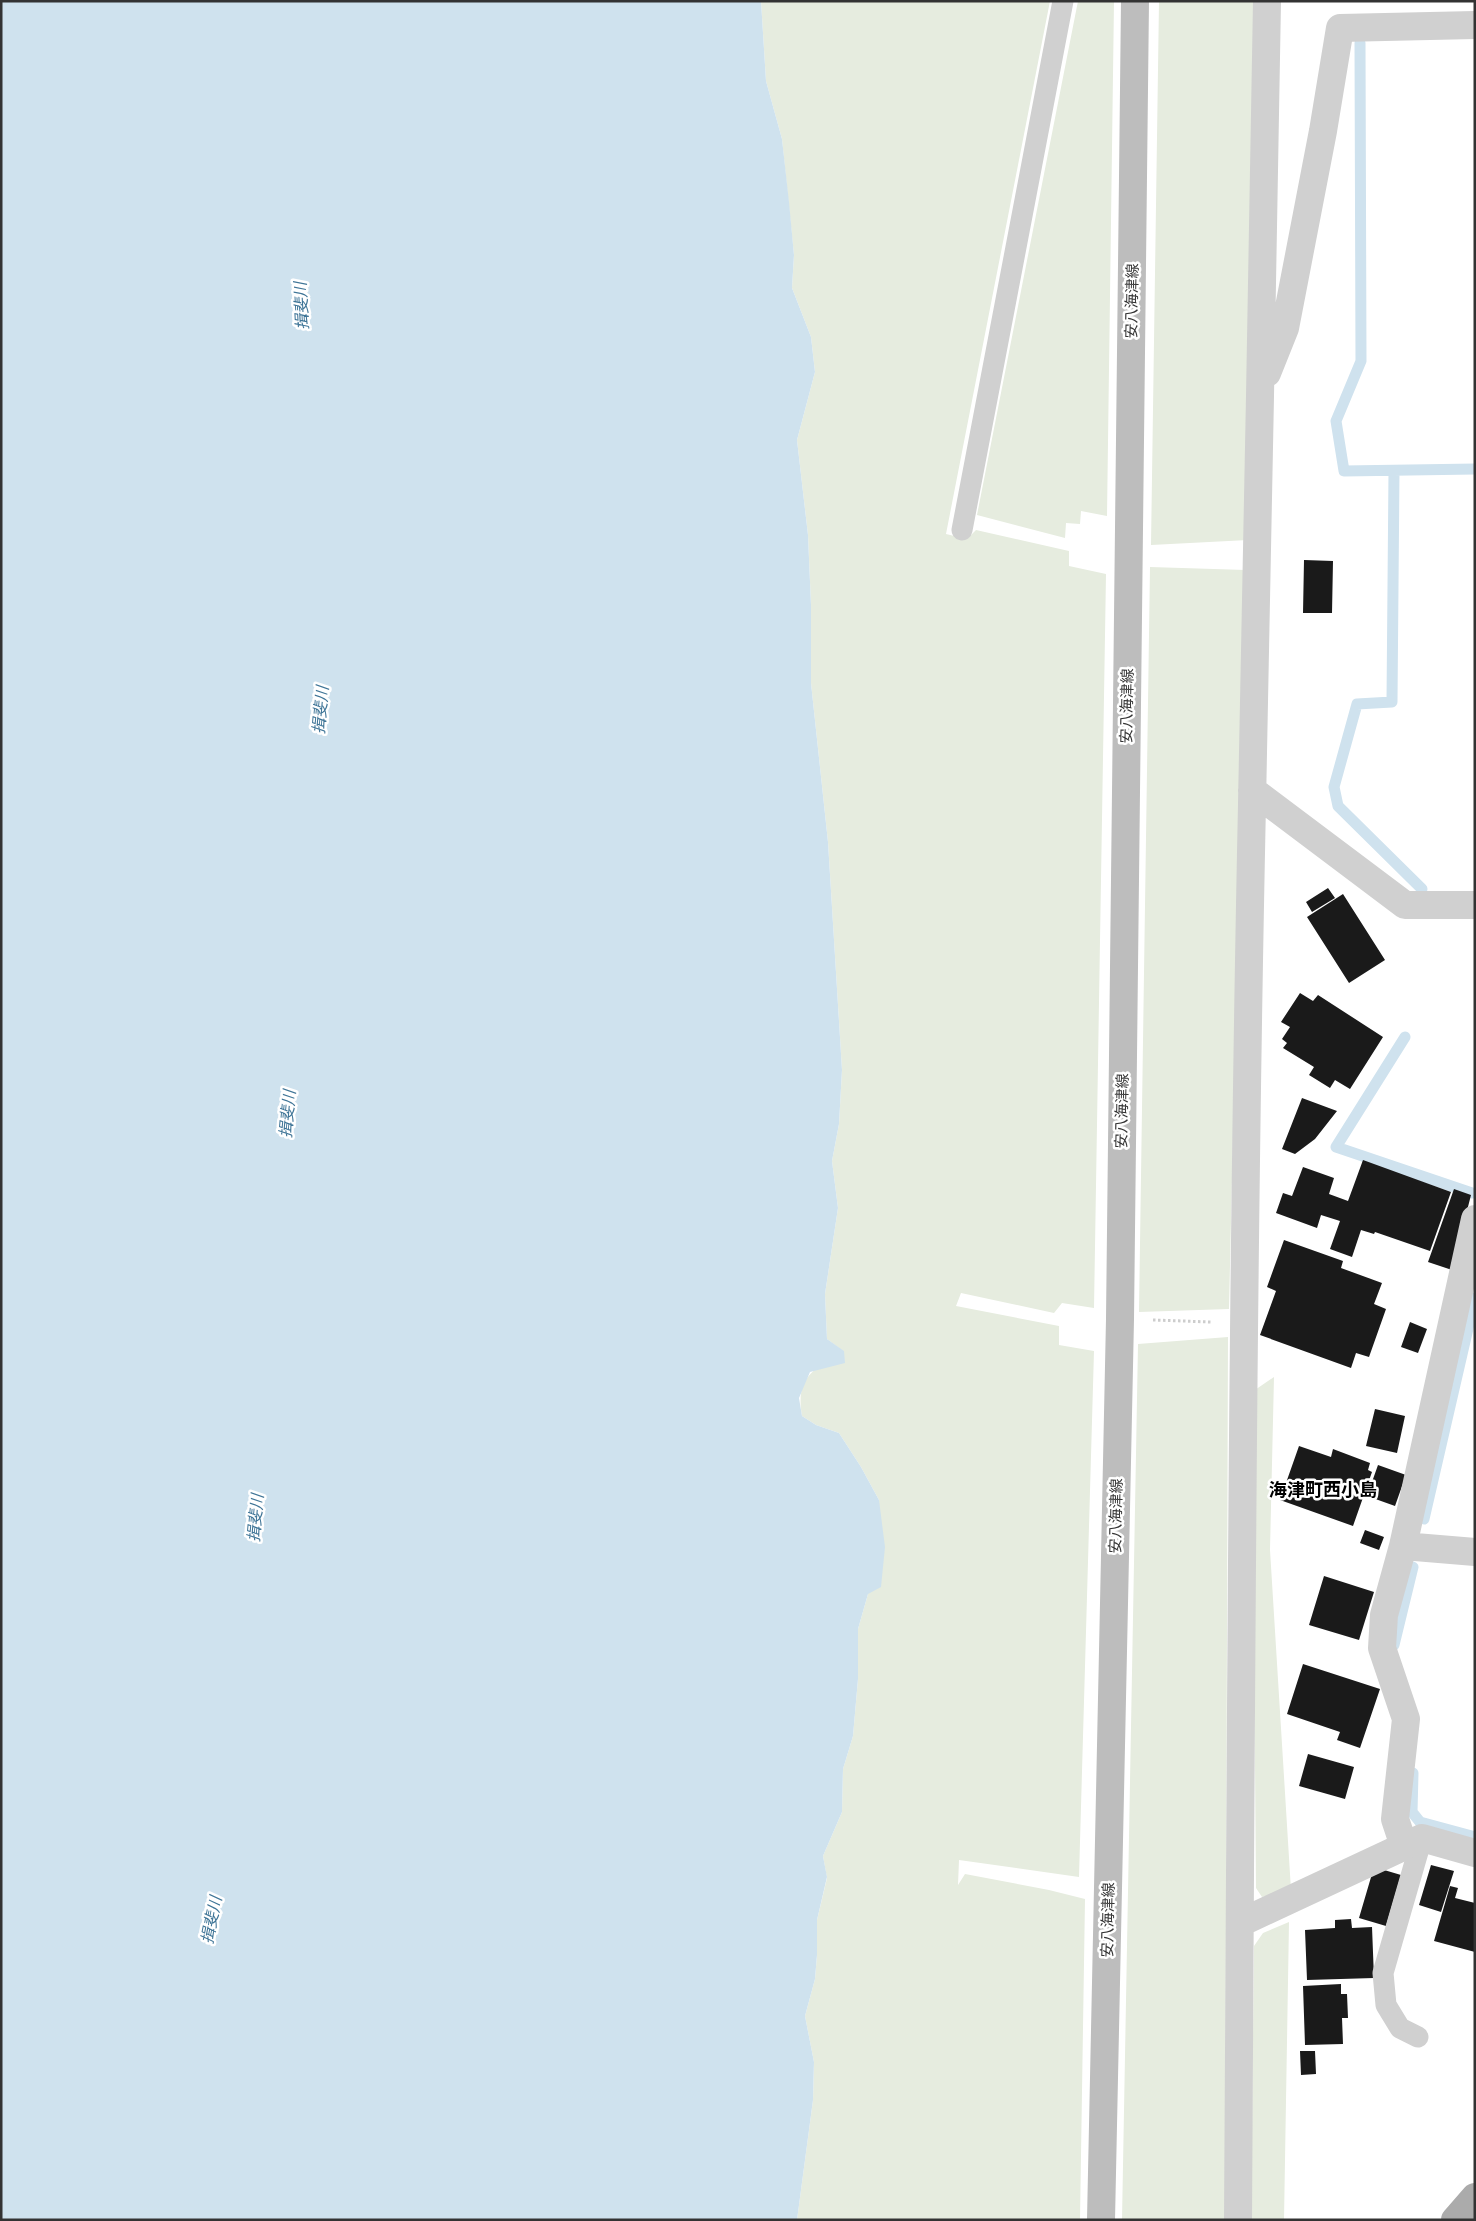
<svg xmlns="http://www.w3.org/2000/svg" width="1476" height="2221" viewBox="0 0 1476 2221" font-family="Lato,'Noto Sans JP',sans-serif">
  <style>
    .green { fill: #e6ecdf }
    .water { fill: #cfe2ee }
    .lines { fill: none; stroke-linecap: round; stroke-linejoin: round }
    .stream { stroke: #cfe2ee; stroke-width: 11 }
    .building { fill: #1a1a1a }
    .path { stroke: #cdcdcd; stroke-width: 3; stroke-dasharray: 2.5 2.5; stroke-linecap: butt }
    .lane { stroke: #d0d0d0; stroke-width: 21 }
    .street { stroke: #d0d0d0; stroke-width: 28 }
    .secondary { stroke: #bdbdbd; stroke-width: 28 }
    .primary { stroke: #ababab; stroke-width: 28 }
    .labels { text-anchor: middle; stroke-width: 5; stroke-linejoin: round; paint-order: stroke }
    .street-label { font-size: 15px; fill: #333; stroke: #fff }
    .water-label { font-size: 16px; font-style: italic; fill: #3f7597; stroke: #fff }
    .quarter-label { font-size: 18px; font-weight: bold; fill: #000; stroke: #fff }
  </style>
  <rect width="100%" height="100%" fill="#fff"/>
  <!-- green -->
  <path class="green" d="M761 1H1050L946 534 967 539 976 530 1069 551V566L1106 574 1094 1308 1062 1303 1054 1313 961 1293 956 1306 1059 1326V1345L1094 1351 1079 1877 959 1860 958 1885 965 1874 1049 1890 1085 1899 1080 2220H797L813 2100 814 2062 805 2016 815 1979 817 1955V1920L827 1878 823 1856 842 1812 843 1769 853 1736 858 1679V1629L868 1594 879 1500 861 1467 839 1433 816 1425 802 1416C795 1377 814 1369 843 1351L827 1339 825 1294 838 1208 832 1161 839 1124 842 1070 828 842 811 683V605L808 535 797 440 815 372 811 337 792 288 794 255 782 139 766 81Z
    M1078 1H1114L1107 516 1081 511 1080 524 1066 523 1065 538 977 515Z
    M1159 1H1255L1248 540 1151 545Z
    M1150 567 1246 570 1229 1309 1139 1312Z
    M1228 1337 1225 2220H1122L1138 1344Z
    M1274 1377 1270 1550 1291 1890 1262 1897 1256 1888 1252 1392Z
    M1289 1922 1284 2220H1251L1254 1946 1263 1933Z"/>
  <!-- water -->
  <path class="water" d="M1 1H761L766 81 782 139 789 202 794 255 792 288 811 337 815 372 797 440 808 535 811 605V683L828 842 842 1070 839 1124 832 1161 838 1208 825 1294 827 1339 844 1351 845 1363 810 1372 799 1398 802 1416 816 1425 839 1433 861 1467 879 1500 885 1547 881 1587 868 1594 858 1629V1679L853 1736 843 1769 842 1812 823 1856 827 1877 817 1920V1955L815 1979 805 2016 814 2062 813 2100 797 2220H1Z"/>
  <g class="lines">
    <!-- stream -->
    <path class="stream" d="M1360 43 1361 361 1336 421 1344 471 1475 469
      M1394 471 1392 702 1357 704 1334 787 1338 806 1422 889
      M1405 1037 1336 1147 1472 1193
      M1424 1519 1475 1298
      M1394 1645 1413 1567
      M1413 1773 1412 1812 1420 1822 1475 1837"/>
  </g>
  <!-- building -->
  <path class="building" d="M1304 560 1333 561 1332 613H1303Z
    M1328 888 1335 898 1312 912 1306 902Z
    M1343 894 1385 960 1349 983 1307 917Z
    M1300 993 1313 1001 1318 995 1383 1037 1350 1089 1335 1080 1330 1088 1309 1075 1314 1067 1283 1048 1287 1043 1282 1039 1290 1027 1281 1022Z
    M1302 1098 1337 1111 1315 1139 1295 1154 1282 1149Z
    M1363 1160 1451 1192 1430 1251 1375 1232 1374 1234 1361 1230 1352 1257 1330 1249 1340 1221 1321 1215 1317 1228 1276 1213 1283 1193 1292 1196 1303 1167 1334 1178 1329 1194 1348 1201Z
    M1454 1189 1471 1195 1452 1270 1428 1262Z
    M1284 1240 1343 1261 1341 1268 1382 1283 1374 1304 1386 1309 1369 1357 1356 1353 1351 1368 1260 1335 1276 1291 1267 1287Z
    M1410 1322 1427 1329 1418 1353 1401 1347Z
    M1375 1409 1405 1416 1397 1453 1366 1446Z
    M1299 1446 1331 1457 1333 1449 1370 1463 1368 1470 1372 1472 1353 1526 1280 1500Z
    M1378 1465 1406 1475 1395 1506 1367 1496Z
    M1365 1530 1384 1537 1379 1550 1360 1543Z
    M1324 1576 1374 1592 1359 1640 1309 1625Z
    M1303 1664 1380 1689 1360 1748 1337 1740 1340 1732 1287 1714Z
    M1308 1754 1354 1767 1345 1799 1299 1786Z
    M1431 1865 1454 1871 1441 1912 1419 1905Z
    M1374 1867 1401 1875 1386 1926 1359 1918Z
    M1450 1886 1458 1888 1455 1898 1475 1903V1952L1434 1941Z
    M1351 1919 1352 1928 1372 1927 1374 1978 1307 1980 1305 1930 1335 1928V1920Z
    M1341 1984V1994H1347L1348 2018H1342L1343 2044 1305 2045 1303 1986Z
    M1300 2051H1315L1316 2074 1301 2075Z"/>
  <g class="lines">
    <!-- path -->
    <path class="path" d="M1153 1320 1211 1322"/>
    <!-- lane -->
    <path class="lane" d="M962 530 1063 1
      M1418 2037 1400 2028 1386 2005 1383 1973 1422 1838"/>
    <!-- street -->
    <path class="street" d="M1267 373 1285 328 1323 131 1340 28 1475 25
      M1252 790 1405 905H1475
      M1475 1219 1403 1546 1475 1552
      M1403 1546 1384 1615 1382 1648 1406 1719 1395 1819 1404 1846
      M1240 1923 1422 1838 1475 1853
      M1238 2220C1241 1748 1242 1276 1252 804 1257 536 1263 269 1267 1"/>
    <!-- secondary -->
    <path class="secondary" d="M1101 2220 1120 1319 1135 1"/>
    <!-- primary -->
    <path class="primary" d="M1455 2220 1475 2197"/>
  </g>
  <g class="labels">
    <!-- street labels -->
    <g class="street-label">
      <text transform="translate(1132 301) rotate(-89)" y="5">安八海津線</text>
      <text transform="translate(1127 706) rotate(-89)" y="5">安八海津線</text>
      <text transform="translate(1122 1111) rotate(-89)" y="5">安八海津線</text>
      <text transform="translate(1116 1516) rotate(-89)" y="5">安八海津線</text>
      <text transform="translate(1108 1920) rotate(-89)" y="5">安八海津線</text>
    </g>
    <!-- water labels -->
    <g class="water-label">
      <text transform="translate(301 306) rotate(-93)" y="6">揖斐川</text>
      <text transform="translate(320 710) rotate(-85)" y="6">揖斐川</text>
      <text transform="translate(287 1114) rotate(-85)" y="6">揖斐川</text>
      <text transform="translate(255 1518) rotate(-85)" y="6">揖斐川</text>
      <text transform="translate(211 1920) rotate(-79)" y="6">揖斐川</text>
    </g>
    <!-- quarter labels -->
    <g class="quarter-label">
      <text x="1323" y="1496">海津町西小島</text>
    </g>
  </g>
  <!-- border -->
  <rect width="1476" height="2221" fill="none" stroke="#333333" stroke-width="5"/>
</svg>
